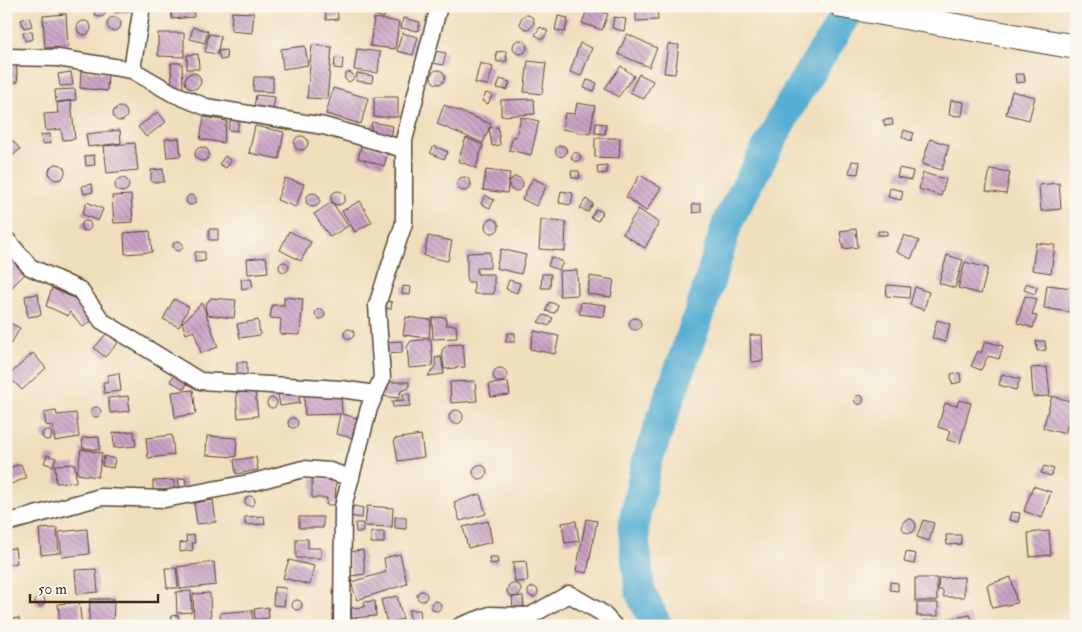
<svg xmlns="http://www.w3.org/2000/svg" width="1082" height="632" viewBox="0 0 1082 632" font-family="'IM FELL Double Pica',serif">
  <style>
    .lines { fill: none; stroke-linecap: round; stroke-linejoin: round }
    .river { stroke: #56aed3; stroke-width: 31 }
    .building { fill: url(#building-back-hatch) }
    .street-casing { stroke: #564536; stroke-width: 19 }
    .secondary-casing { stroke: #564536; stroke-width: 26 }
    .street { stroke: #fff; stroke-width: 16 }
    .secondary { stroke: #fff; stroke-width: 24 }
  </style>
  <defs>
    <pattern id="building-back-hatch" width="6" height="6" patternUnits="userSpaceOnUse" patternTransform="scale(1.25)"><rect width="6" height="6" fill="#c8a1c4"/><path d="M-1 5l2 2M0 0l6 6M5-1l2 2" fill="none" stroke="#a4839f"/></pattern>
  </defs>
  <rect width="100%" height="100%" fill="#fbf7ec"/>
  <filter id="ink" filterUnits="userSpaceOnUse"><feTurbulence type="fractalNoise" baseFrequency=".02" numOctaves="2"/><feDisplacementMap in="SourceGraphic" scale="10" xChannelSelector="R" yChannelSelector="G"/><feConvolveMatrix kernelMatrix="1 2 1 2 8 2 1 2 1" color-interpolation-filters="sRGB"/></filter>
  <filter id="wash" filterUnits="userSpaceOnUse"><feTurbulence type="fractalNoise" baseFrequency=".0096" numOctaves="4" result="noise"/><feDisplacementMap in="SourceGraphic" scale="20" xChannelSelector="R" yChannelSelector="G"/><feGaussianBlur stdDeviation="1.12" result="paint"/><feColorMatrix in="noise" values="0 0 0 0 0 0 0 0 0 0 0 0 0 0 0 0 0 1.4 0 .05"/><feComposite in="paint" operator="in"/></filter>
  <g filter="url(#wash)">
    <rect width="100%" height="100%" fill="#efdebc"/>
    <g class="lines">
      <!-- river -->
      <path class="river" d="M657 626 640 591 633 527 646 464 702 306 728 221 795 96 852 6"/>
    </g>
    <g id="blocks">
      <!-- building -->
      <path class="building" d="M94 11a6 6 0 1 1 12 0a6 6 0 1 1-12 0Z
        M59 6H68L69 10 60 11Z
        M115 6H134V10L115 13Z
        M171 6H193L194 17 172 19Z
        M196 6H206V9L196 10Z
        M325 6H337L338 19 326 20Z
        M377 7 386 10 384 18 375 15Z
        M588 7 608 14 602 30 582 23Z
        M657 8 658 20 636 21V9Z
        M232 12 254 13 252 33 231 31Z
        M66 14 68 47 45 48 43 16Z
        M520 22a7 7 0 1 1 14 0a7 7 0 1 1-14 0Z
        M558 16 568 18 565 32 555 30Z
        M29 17 32 26 24 28 21 20Z
        M614 17 626 19 624 31 612 28Z
        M107 24a7 7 0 1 1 14 0a7 7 0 1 1-14 0Z
        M374 18 399 22 395 49 370 46Z
        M403 18 420 22 418 31 401 28Z
        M77 28a7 7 0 1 1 14 0a7 7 0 1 1-14 0Z
        M193 27 208 31 205 43 190 39Z
        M540 27 548 31 543 39 535 35Z
        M32 31 33 39 25 41 23 32Z
        M158 33H184V57L158 56Z
        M402 33 418 37 413 55 397 51Z
        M209 34 221 36 217 54 205 52Z
        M627 34 657 48 649 67 618 54Z
        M513 47a7 7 0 1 1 14 0a7 7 0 1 1-14 0Z
        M580 43 592 48 581 76 570 72Z
        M668 44 679 45 675 74 664 73Z
        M312 45 332 47 327 99 307 98Z
        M305 46 308 65 283 69 281 49Z
        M357 49 380 52 378 73 354 70Z
        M226 50 227 59 220 60 218 51Z
        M435 51 446 53 443 65 433 63Z
        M506 51 507 61 497 62 496 52Z
        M198 54 199 69H187V55Z
        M335 58 343 59 342 69 334 68Z
        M528 61 546 63 542 94 524 92Z
        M16 63 18 82 6 83V64Z
        M171 63H182L183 90 172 91Z
        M480 63 493 67 488 85 475 83Z
        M621 66 634 76 618 97 605 88Z
        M81 70 108 73 107 91 80 88Z
        M431 77a7 7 0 1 1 14 0a7 7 0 1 1-14 0Z
        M71 72 73 85 60 86 58 74Z
        M344.5 77a4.5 4.5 0 1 1 9 0a4.5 4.5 0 1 1-9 0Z
        M357 73 373 76 372 83 356 81Z
        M185 81a8 8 0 1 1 16 0a8 8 0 1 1-16 0Z
        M639 74 653 81 644 99 630 92Z
        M1015 74H1024L1025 82 1016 83Z
        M254 77H273V92L253 91Z
        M500 79 510 82 507 90 497 88Z
        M587 80 597 83 594 91 584 88Z
        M333 88 368 98 361 124 326 114Z
        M75 89 76 100 56 102 55 90Z
        M1012 91 1035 97 1029 120 1006 114Z
        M486 93 492 95 488 104 482 101Z
        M256 95 275 97 273 109 254 107Z
        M374 97H398V117H374Z
        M534 99 535 114 501 116V100Z
        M951 100 964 102 962 116 949 115Z
        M71 101 75 139 63 140 61 129 46 131 44 114 58 113 57 103Z
        M577 103 595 106 590 134 562 129 565 113 575 114Z
        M444 105 491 124 483 143 437 124Z
        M113 114a7 7 0 1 1 14 0a7 7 0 1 1-14 0Z
        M158 112 166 122 146 137 138 127Z
        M204 117 227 121 223 143 200 139Z
        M521 117 539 121 531 155 509 150 513 136 516 137Z
        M231 119 239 120 237 131 228 130Z
        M892 119 893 125 885 126 883 120Z
        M372 122 393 126 391 138 370 134Z
        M596 123 606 124 605 134 595 133Z
        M255 126 284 132 279 159 249 153Z
        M498 127 500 145 492 146 489 128Z
        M120 130 121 143 88 147 86 134Z
        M904 130 914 133 911 141 902 137Z
        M50 134 51 143 42 144 41 135Z
        M294 143a7 7 0 1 1 14 0a7 7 0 1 1-14 0Z
        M179 138 181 156 167 157 165 139Z
        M466 138 483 145 476 168 458 161Z
        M595 138H620L619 158 595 157Z
        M930 139 949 145 942 170 922 164Z
        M12 140 20 149 6 162V145Z
        M135 143 138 170 107 173 104 146Z
        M362 144 388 151 384 166 358 158Z
        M555.5 151a5.5 5.5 0 1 1 11 0a5.5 5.5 0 1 1-11 0Z
        M434 146 448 152 444 159 430 153Z
        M195 154a7 7 0 1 1 14 0a7 7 0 1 1-14 0Z
        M571.5 157a4.5 4.5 0 1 1 9 0a4.5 4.5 0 1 1-9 0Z
        M94 155 95 165 86 166 85 156Z
        M225 156 231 161 226 168 219 164Z
        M852 161 860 162 858 174 849 173Z
        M49 172a8 8 0 1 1 16 0a8 8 0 1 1-16 0Z
        M607 165V173L598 174 597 166Z
        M899 168 913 171 911 180 897 177Z
        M163 169 164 182H151V170Z
        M990 169 1010 172 1006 194 986 191Z
        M486 170 510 173 507 193 483 190Z
        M571 171H579L580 178H572Z
        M923 173 946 179 941 196 919 189Z
        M640 175 661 188 646 211 626 197Z
        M509 184a7 7 0 1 1 14 0a7 7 0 1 1-14 0Z
        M457 184a7 7 0 1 1 14 0a7 7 0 1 1-14 0Z
        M285 178 304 184 296 207 277 200Z
        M533 178 547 185 536 206 522 199Z
        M115 185a7 7 0 1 1 14 0a7 7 0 1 1-14 0Z
        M1059 183 1061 209 1041 211 1039 185Z
        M92 184 93 192 84 194 82 186Z
        M890 188 903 191 901 200 888 197Z
        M561 191 573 193 571 205 559 203Z
        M331 198a7 7 0 1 1 14 0a7 7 0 1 1-14 0Z
        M306 200a7 7 0 1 1 14 0a7 7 0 1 1-14 0Z
        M186 200a5 5 0 1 1 10 0a5 5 0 1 1-10 0Z
        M131 195 133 222 114 223 112 196Z
        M485 195 494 200 490 208 481 204Z
        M586 199 593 204 588 212 580 208Z
        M360 201 372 222 355 232 342 211Z
        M87 202 103 209 98 221 82 214Z
        M332 202 348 226 330 237 314 214Z
        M692 204H701V212L693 213Z
        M596 209 603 212 598 221 591 218Z
        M638 209 659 223 645 248 623 234Z
        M485 226a7 7 0 1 1 14 0a7 7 0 1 1-14 0Z
        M541 220 566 222 565 251 539 249Z
        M81 226a5 5 0 1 1 10 0a5 5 0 1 1-10 0Z
        M209 229H218V240H209Z
        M856 229 858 247 843 249 840 231Z
        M150 231 152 252 125 254 124 233Z
        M289 231 311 242 301 261 280 250Z
        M878 231H887V235H878Z
        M904 235 919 241 911 259 897 252Z
        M428 236 452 241 448 261 424 256Z
        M173 246a5 5 0 1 1 10 0a5 5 0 1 1-10 0Z
        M1036 243 1055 245 1051 273 1032 270Z
        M501 249 526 255 521 274 496 268Z
        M6 252 27 272 11 288 6 283Z
        M195 252H205V261L195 262Z
        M490 252V268H477V274H494V294H474V282H467V253Z
        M947 255 963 260 955 288 939 283Z
        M266 257 268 272 248 274 247 259Z
        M551 257 563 262 559 270 548 266Z
        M279 267a5 5 0 1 1 10 0a5 5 0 1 1-10 0Z
        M965 262 988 268 981 294 958 288Z
        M577 270 578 295 560 296 559 271Z
        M542 274H551L550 288H541Z
        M590 276 614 280 611 297 587 294Z
        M251 278 253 287 242 289 241 279Z
        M509 280 520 283 517 293 506 289Z
        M1026 283 1037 287 1035 294 1024 290Z
        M887 285 910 287 909 298 886 296Z
        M1047 285 1073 288 1069 312 1044 308Z
        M403 286 411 287 410 295 402 294Z
        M915 287 929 292 924 310 910 305Z
        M52 288 76 299 93 320 83 327 70 312 68 316 46 306Z
        M38 294 41 315 28 317 25 296Z
        M1025 296 1037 299 1032 315 1037 316 1033 328 1017 323Z
        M284 297 303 299 300 335 280 334 281 319 270 318 272 305H284Z
        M211 298 236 300 234 318 207 315 205 305Z
        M174 299 189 307 179 327 163 319Z
        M386 301 392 302 391 309 385 308Z
        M549 302 558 305 555 313 546 311Z
        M581 302 606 305 604 317 579 314Z
        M202 303 218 347 201 353 194 331 186 334 182 323Z
        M315 314a5 5 0 1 1 10 0a5 5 0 1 1-10 0Z
        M544 315 553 318 549 326 538 322Z
        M406 317 431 320 429 338 403 335Z
        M446 317V325H456L457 338 433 339 432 318Z
        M629 324a6 6 0 1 1 12 0a6 6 0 1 1-12 0Z
        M258 320 260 335 240 338 237 324Z
        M937 320 950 324 945 342 932 338Z
        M6 321 20 328 11 344 6 342Z
        M344 334a5 5 0 1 1 10 0a5 5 0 1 1-10 0Z
        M534 331 559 336 555 354 530 349Z
        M107 333 118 343 105 357 94 348Z
        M508 333H515V342H505Z
        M750 335H762L763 361 751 362Z
        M431 339 433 366 409 368 407 347 411 341Z
        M402 341V353L384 354V342Z
        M985 341 1003 346 999 359 988 356 981 370 971 366 978 351 981 353Z
        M1036 341H1045L1046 350 1037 351Z
        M463 344 465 367 444 369 442 350 447 345Z
        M33 353 46 368 22 390 8 376Z
        M441 357 444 374 428 376 436 365 435 358Z
        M237 362H247V375H237Z
        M1047 367 1050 396 1033 397 1031 368Z
        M493 375a7 7 0 1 1 14 0a7 7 0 1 1-14 0Z
        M176 372 189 380 184 389 170 381Z
        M119 373 121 391 104 393 103 382H108V375Z
        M960 373 961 382 952 384 951 374Z
        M1002 374 1020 379 1016 390 999 385Z
        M475 381 477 401 451 403 450 382Z
        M389 382H409V388L401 391 399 398 379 396Z
        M508 382 510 395 491 397 489 384Z
        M193 390 196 414 175 417 172 392Z
        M255 391 258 416 238 418 236 393Z
        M298 391 300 403 280 406 278 394Z
        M341 394 342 414 357 418 353 438 336 434 340 414 305 415 304 395Z
        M403 394H410V406L393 407 392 401 404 400Z
        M854.5 400a4.5 4.5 0 1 1 9 0a4.5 4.5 0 1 1-9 0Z
        M128 396 130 411 110 413 108 398Z
        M1052 396 1074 402 1065 434 1043 428Z
        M267 403a5 5 0 1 1 10 0a5 5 0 1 1-10 0Z
        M959 400 971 403 960 443 947 440 950 431 938 427 945 403 957 406Z
        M91 412a5 5 0 1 1 10 0a5 5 0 1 1-10 0Z
        M449 417a7 7 0 1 1 14 0a7 7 0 1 1-14 0Z
        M56 411 57 415 76 413 79 437 55 441 53 426 46 425 44 413Z
        M288 423a5 5 0 1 1 10 0a5 5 0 1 1-10 0Z
        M42 435a5 5 0 1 1 10 0a5 5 0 1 1-10 0Z
        M134 431 136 446 114 448 113 433Z
        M172 435 174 455 148 458 146 438Z
        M421 435 424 457 398 461 394 439Z
        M207 436 237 438 236 457 206 455Z
        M99 437 100 450 83 448 82 438Z
        M81 449 102 453 98 477 77 474Z
        M47 455 56 458 53 466 44 463Z
        M104 456 115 459 113 468 102 466Z
        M256 457 258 470 236 474 234 460Z
        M21 464 26 478 6 486V469Z
        M75 464 76 482 56 483 55 465Z
        M473 472a7 7 0 1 1 14 0a7 7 0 1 1-14 0Z
        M1044 466 1054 469 1051 476 1041 473Z
        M185 478 187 487 180 488 178 479Z
        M312 478 336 479 335 505H326L327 498H312Z
        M174 480V490H153V481Z
        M1033 486 1051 492 1042 518 1024 511Z
        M480 494 486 514 460 521 454 502Z
        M245 501a5 5 0 1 1 10 0a5 5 0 1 1-10 0Z
        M213 500 216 522 197 524 194 503Z
        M354 506 363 508 362 518 349 516Z
        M367 506 393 508 392 527 365 526Z
        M1011 512 1020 513 1018 522 1009 520Z
        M264 516 265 524 245 525V517Z
        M299 517H323V528H299Z
        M395 517H406V529L395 528Z
        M586 519 597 521 587 573 576 571Z
        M902 526a7 7 0 1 1 14 0a7 7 0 1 1-14 0Z
        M923 520 934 523 929 541 917 537Z
        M488 521 492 542 468 548 463 527Z
        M576 521 579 541 565 543 562 523Z
        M355 523H363V532H356Z
        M57 528 59 553 41 555 39 529Z
        M87 529 89 554 62 557 59 532Z
        M1049 531 1051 555 1030 557 1028 533Z
        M371 532H384V543H371Z
        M194 535 195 543H192L193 550 180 552V543L187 542 186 536Z
        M946 535H961V544L947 545Z
        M296 539H308V548H321V558H296Z
        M15 548 17 563 6 565V549Z
        M363 550 365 574 351 576 348 552Z
        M906 552 916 554 914 564 904 562Z
        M400 554 407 584 357 600 351 582 386 572 384 558Z
        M489 557H497L498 563 490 564Z
        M289 560 314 566 310 585 283 578Z
        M526 561 528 581 515 582 513 562Z
        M214 562 216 585 180 589 177 567Z
        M165 568H176L178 588H167Z
        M96 569 98 592 77 594 75 570Z
        M964 577V597H943V590H938L939 578Z
        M1011 577 1017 603 992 608 987 585Z
        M915 578H937V601H915Z
        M890 582 898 583V591L890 590Z
        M507 590a7 7 0 1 1 14 0a7 7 0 1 1-14 0Z
        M528 592a5 5 0 1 1 10 0a5 5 0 1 1-10 0Z
        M274 587 286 588 284 606 273 605Z
        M417 596a5 5 0 1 1 10 0a5 5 0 1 1-10 0Z
        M191 591 192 612 177 613 176 592Z
        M210 593 211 626H194L193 594Z
        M35 601a5 5 0 1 1 10 0a5 5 0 1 1-10 0Z
        M397 596 403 619 387 623 381 600Z
        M523 596 524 607 513 608 512 597Z
        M90 599H114L113 626H89Z
        M292 605a5 5 0 1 1 10 0a5 5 0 1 1-10 0Z
        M431 606a5 5 0 1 1 10 0a5 5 0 1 1-10 0Z
        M375 601 376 616 352 618 351 608 365 607 364 602Z
        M79 602 82 626H60L58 604Z
        M917 603H938V616H917Z
        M268 607 269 618 255 619 254 609Z
        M252 610 253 626H221L220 613Z
        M409 610H420L421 621 410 622Z
        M178 615 179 624 173 625 171 616Z
        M970 615 974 626H944L943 620Z
        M19 618 20 626H6V620Z
        M508 619V626H490V620Z
        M940 619 941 626H923V621Z"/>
    </g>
  </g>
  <g filter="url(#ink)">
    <use href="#blocks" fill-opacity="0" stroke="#564536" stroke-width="1"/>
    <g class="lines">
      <!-- street casing -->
      <g class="street-casing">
        <path id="street" d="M6 57 58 58 132 70 172 93 206 107 324 126 404 149
          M132 70 141 12 140 6
          M6 239 30 267 80 290 102 321 200 381 341 389 375 394
          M6 523 101 497 165 499 254 482 303 469 330 471 351 478
          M342 626 343 507 369 408 382 378 377 305 404 223V140L439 6
          M460 626 490 615 530 616 569 594 602 613 614 626"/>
      </g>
      <!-- secondary casing -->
      <g class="secondary-casing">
        <path id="secondary" d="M842 6 1076 47"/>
      </g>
      <!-- street -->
      <use href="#street" class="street"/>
      <!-- secondary -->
      <use href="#secondary" class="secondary"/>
    </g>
  </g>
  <!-- margin -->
  <rect width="1082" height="632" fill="none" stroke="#fbf7ec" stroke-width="25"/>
  <!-- scale -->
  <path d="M30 594v8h128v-8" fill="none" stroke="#3b2a1e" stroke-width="2.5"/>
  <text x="38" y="594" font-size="15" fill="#3b2a1e" stroke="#fbf7ec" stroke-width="4" paint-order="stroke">50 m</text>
</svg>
